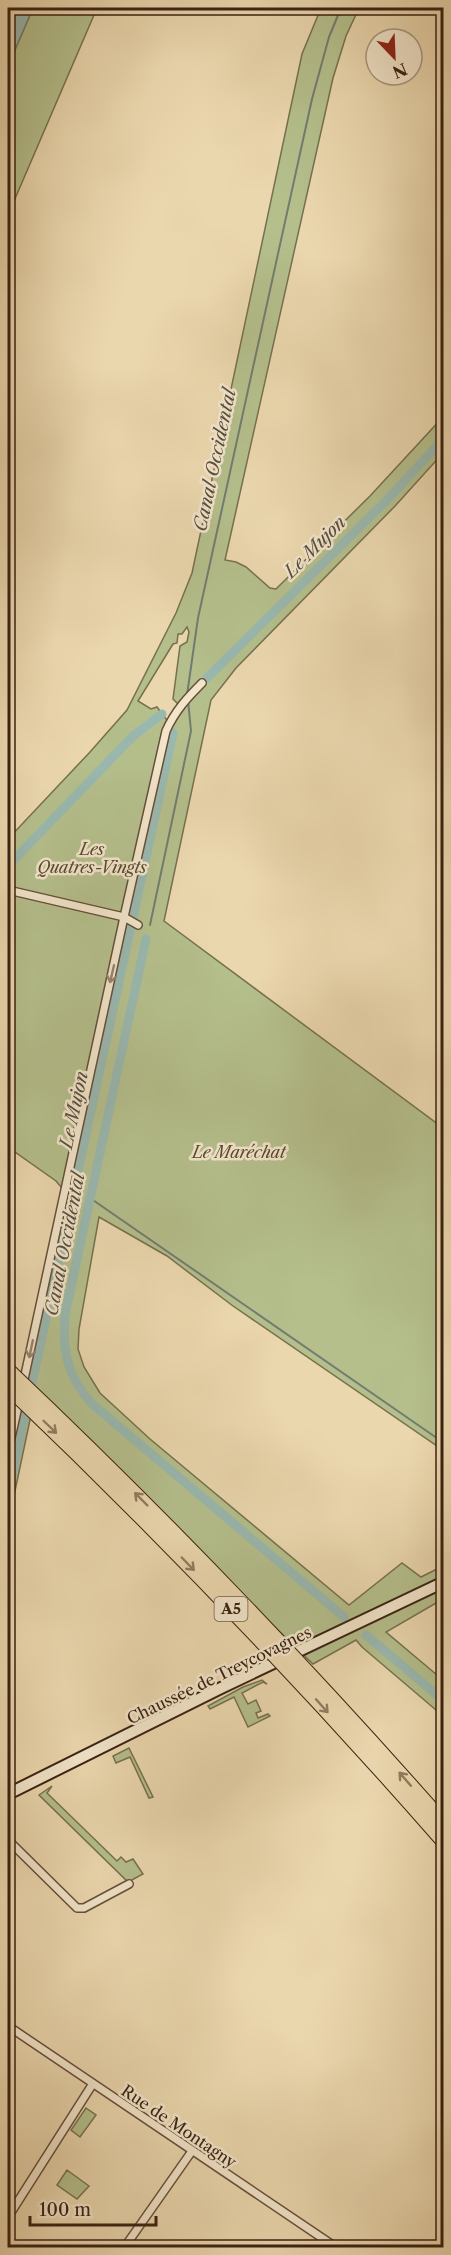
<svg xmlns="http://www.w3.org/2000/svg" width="451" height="2255" viewBox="0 0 451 2255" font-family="'Libre Caslon Text',serif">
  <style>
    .green { fill: #b4bf8c; stroke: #767050; stroke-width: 1.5; fill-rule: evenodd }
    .water { fill: #99b8af; stroke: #737c71; stroke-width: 1.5 }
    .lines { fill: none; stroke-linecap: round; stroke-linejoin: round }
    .stream { stroke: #737c71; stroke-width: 2 }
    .canal { stroke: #99b8af; stroke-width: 9 }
    .minor-casing { stroke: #664e3a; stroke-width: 10 }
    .secondary-casing { stroke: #392113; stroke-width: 14 }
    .minor { stroke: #f2e5ca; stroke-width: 7 }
    .secondary { stroke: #f2e5ca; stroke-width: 10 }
    .motorway-bridge-casing { stroke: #392113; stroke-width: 16; stroke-linecap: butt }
    .motorway-bridge { stroke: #ebd7ae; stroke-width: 14 }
    .oneway { stroke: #96836e }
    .oneway2 { stroke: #927c60 }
    .labels { text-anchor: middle; stroke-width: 5; stroke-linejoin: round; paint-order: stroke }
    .shield { fill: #f2e5ca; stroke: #705c4a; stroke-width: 1.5 }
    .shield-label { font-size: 15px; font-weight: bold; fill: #392113 }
    .park-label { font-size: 16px; font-style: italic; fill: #584831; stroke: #f2e5ca }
    .street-label { font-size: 16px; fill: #392113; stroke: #f2e5ca }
    .water-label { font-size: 18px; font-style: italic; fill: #564e42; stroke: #f2e5ca }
  </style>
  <rect width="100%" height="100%" fill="#ebd7ae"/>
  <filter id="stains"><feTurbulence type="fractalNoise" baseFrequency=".00333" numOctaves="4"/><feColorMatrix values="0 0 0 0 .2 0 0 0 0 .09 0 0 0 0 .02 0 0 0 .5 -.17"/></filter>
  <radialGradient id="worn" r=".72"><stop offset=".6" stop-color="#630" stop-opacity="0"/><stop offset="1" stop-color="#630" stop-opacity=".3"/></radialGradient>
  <!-- green -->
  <path class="green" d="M33 8H97L8 215V66Z
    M321 8H359L346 36 333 78 225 560 236 562 246 567 270 588 276 589 370 496 443 417V453L396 505 236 668 211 700 164 921 443 1128V1450L233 1306 167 1256 99 1217 79 1329 78 1349 84 1367 100 1393 150 1439 349 1605 402 1563 421 1577 443 1566V1599L386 1632 443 1680V1716L362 1647 356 1640 313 1664 35 1396 8 1524V1451L27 1385 62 1188 56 1181 8 1147V839L90 752 127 710 176 613 192 573 302 54ZM187 627 189 632 187 642 180 646 173 699 180 706 169 723 157 707 151 709 138 701 173 644 177 643 178 634H182Z
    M262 1680 267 1684 263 1682 242 1693 248 1704 256 1700 261 1711 256 1713 258 1718 268 1714 270 1716 248 1727 234 1697 210 1709 208 1706 243 1687Z
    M129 1748 153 1797 149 1798 130 1757 116 1763 113 1756Z
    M52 1786 47 1793 117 1861 121 1857 126 1862 133 1859 143 1874 128 1882 39 1795Z
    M86 2108 96 2115 80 2137 71 2130Z
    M67 2170 89 2186 77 2199 57 2185Z"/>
  <!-- water -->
  <path class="water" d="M13 8H33L8 66V19Z"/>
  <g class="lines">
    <!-- stream -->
    <path class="stream" d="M187 695 198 618 312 99 329 37 341 8
      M150 925 191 731 188 700
      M90 1198 444 1443"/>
    <!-- canal -->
    <path class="canal" d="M207 678 387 500 444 438
      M8 866 133 736 162 714
      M146 939 65 1315C62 1351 67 1375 91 1403L344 1617
      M8 1494 173 733
      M366 1635 444 1701"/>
    <!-- minor casing -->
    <g class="minor-casing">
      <path id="minor" d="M8 890 124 917 138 925
        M23 1384 124 917 166 731C175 711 187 698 202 683
        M8 1451 20 1398
        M8 1840 77 1908H84L129 1884
        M8 2026 337 2248
        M8 2217 92 2085
        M124 2248 192 2151"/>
    </g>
    <!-- secondary casing -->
    <g class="secondary-casing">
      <path id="secondary" d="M8 1794 221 1688 444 1582"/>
    </g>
    <!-- minor -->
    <use href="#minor" class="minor"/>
    <!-- secondary -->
    <use href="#secondary" class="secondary"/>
    <!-- motorway-bridge casing -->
    <g class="motorway-bridge-casing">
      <path id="motorway-bridge" d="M8 1370C160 1514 305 1665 444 1823
        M8 1387C160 1532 305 1683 444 1842"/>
    </g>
    <!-- motorway-bridge -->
    <use href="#motorway-bridge" class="motorway-bridge"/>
  </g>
  <!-- one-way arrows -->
  <defs><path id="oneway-shaft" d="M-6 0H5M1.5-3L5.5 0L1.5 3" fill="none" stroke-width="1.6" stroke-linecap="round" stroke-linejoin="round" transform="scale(1.5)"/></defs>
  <g class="oneway">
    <use href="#oneway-shaft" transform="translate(112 974) rotate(103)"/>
    <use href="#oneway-shaft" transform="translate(31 1349) rotate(102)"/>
  </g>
  <g class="oneway2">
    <use href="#oneway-shaft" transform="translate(50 1427) rotate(44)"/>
    <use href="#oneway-shaft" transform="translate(141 1499) rotate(-135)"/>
    <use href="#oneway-shaft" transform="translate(188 1564) rotate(46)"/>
    <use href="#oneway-shaft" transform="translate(322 1706) rotate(48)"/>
    <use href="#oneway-shaft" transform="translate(405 1779) rotate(-131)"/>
  </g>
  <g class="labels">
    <!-- shield labels -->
    <rect class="shield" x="214.5" y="1597" width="33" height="24" rx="4.5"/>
    <g class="shield-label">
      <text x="231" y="1614">A5</text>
    </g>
    <!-- park labels -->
    <g class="park-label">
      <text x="92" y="855">Les<tspan x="92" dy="18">Quatres-Vingts</tspan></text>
      <text x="239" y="1158">Le Maréchat</text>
    </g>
    <!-- street labels -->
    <g class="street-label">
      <text transform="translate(219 1675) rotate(-26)" y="6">Chaussée de Treycovagnes</text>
      <text transform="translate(179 2126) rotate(34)" y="6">Rue de Montagny</text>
    </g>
    <!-- water labels -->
    <g class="water-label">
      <text transform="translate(215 460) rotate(-78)" y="6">Canal Occidental</text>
      <text transform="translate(315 547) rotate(-45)" y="6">Le Mujon</text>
      <text transform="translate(74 1110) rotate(-78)" y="6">Le Mujon</text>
      <text transform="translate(65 1244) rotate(-79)" y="6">Canal Occidental</text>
    </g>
  </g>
  <!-- margin -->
  <rect width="451" height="2255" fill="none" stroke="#ebd7ae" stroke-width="30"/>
  <rect x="9" y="9" width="433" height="2237" fill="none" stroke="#392113" stroke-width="3"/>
  <rect x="15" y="15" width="421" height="2225" fill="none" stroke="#392113" stroke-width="1.5"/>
  <!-- north arrow -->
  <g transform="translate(394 57) rotate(157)"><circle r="28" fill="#f2e5ca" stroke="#a89781" stroke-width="1.5"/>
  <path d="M0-4.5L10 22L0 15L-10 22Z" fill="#8f2418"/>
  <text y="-9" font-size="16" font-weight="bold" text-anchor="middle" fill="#392113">N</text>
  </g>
  <!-- scale -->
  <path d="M30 2216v9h126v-9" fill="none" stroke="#392113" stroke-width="3"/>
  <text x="39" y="2216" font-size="18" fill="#392113" stroke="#f2e5ca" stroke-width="4.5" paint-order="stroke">100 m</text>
  <rect width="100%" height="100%" filter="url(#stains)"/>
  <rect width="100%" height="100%" fill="url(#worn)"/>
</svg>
